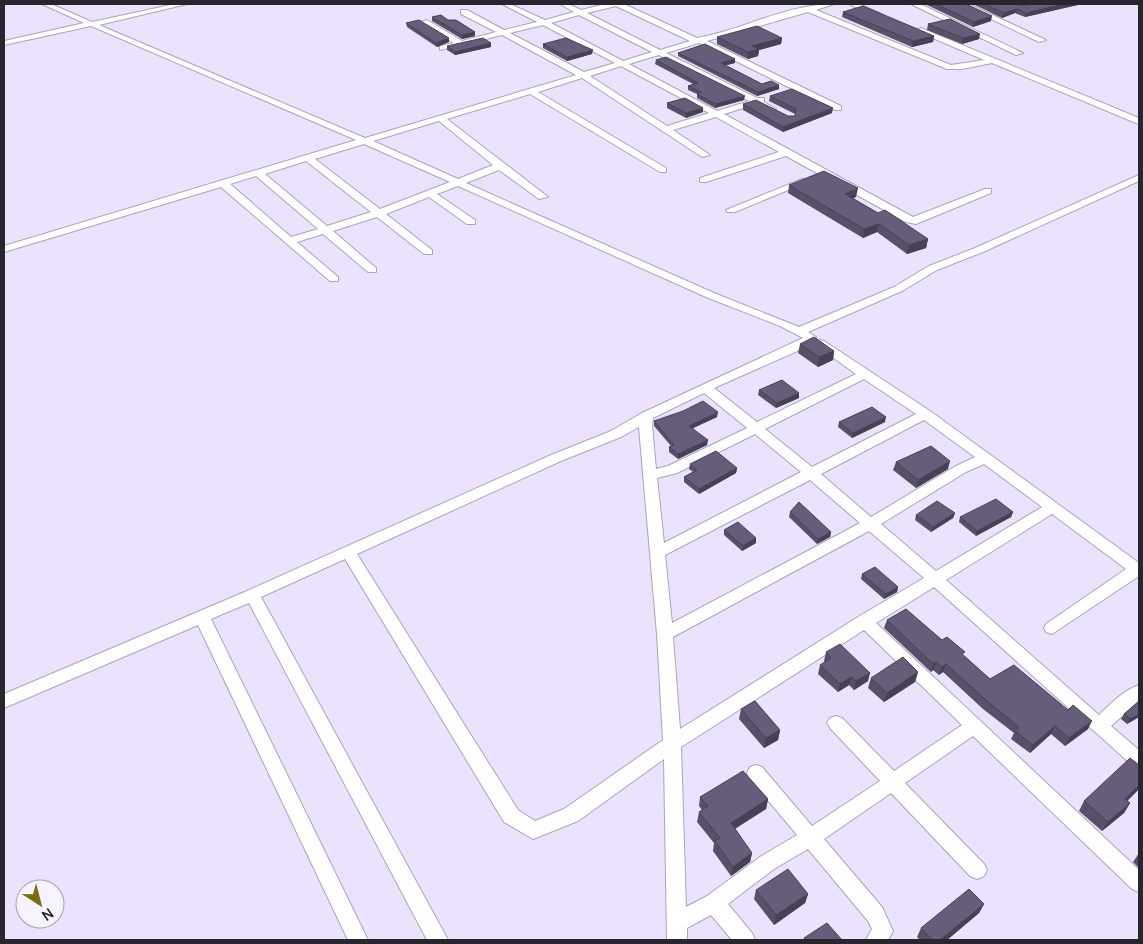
<svg xmlns="http://www.w3.org/2000/svg" width="1143" height="944" viewBox="0 0 1143 944" font-family="Manrope,sans-serif">
  <style>
    .lines { fill: none; stroke-linecap: round; stroke-linejoin: round }
    .minor-casing { stroke: #aba3bc; stroke-width: 2 }
    .minor { fill: #fff; fill-rule: evenodd }
    .wall { fill: #575068 }
    .shaded-wall { fill: #474155 }
    .building { fill: #655d79; stroke: #474155 }
  </style>
  <rect width="100%" height="100%" fill="#ebe3fd"/>
  <g class="lines">
    <!-- minor casing -->
    <g class="minor-casing">
      <path id="minor" d="M42 4H51L92 22 175 4H187L99 25 365 138 576 75 502 35 440 50V46L454 43 420 22 427 20 462 41 496 32 461 14V10H467L504 30 537 22 502 4H510L545 20 574 12 560 4H568L581 10 606 4H624L697 38C743 30 787 4 834 4L816 10 951 65 984 60 914 30 921 28 1139 118V124L1136 123 992 63 962 69H947L808 12 707 41 841 106V110H835L699 43 666 53 757 98H764V102L776 109 772 112 756 104 724 114 913 217 985 189H991V193L916 224 906 222 786 156 706 182H700V178L779 152 716 117 673 130 710 155 702 157 582 78 538 92 666 168V172H660L530 94 447 119 548 197 539 199 499 170 466 183 714 293 799 327 894 287 929 266 975 248 1139 175V181L983 252 937 270 902 291 808 332 816 337 811 345 714 388 757 422 856 374 814 344 820 340 824 341 930 411 1139 563V576L1052 634 1046 632 1044 628 1046 624 1126 569 1052 514 946 580 1099 715C1110 704 1124 690 1139 685V701L1111 726 1139 750V769L1133 766 934 587 876 623 1139 870V892L1132 889 973 736 905 783 984 864 987 870 984 876 977 879 970 876 891 793 824 839 882 907 893 931 888 940H866L872 929 868 921 808 849 774 869 728 904 752 933 755 940H732L711 915 687 928V940H667L664 759 578 821 533 839 504 822 345 559 261 597 448 940H427L249 603 211 619 368 940H348L198 625 4 708V694L247 591 551 455 611 431 642 413 803 338 780 326 706 297 458 186 437 194 475 220V224H467L429 197 386 214 432 250V254H424L377 217 333 231 376 268V272H368L323 234 297 242 338 277V281H330L221 187 4 252V246L356 140 91 26 4 45V41L84 23ZM616 6 690 41 660 50 587 13ZM579 15 652 52 623 61 551 23ZM543 25 615 63 584 72 510 33ZM659 55 749 101 717 111 629 64ZM621 66 709 113 667 126 590 76ZM439 121 493 165 458 179 373 141ZM364 144 450 182 380 209 315 159ZM306 161 371 212 327 226 265 174ZM256 176 318 229 291 237 230 184ZM864 379 916 414 812 467 765 429ZM704 393 747 428 668 466 656 469 652 425 653 418ZM924 420 975 457 956 466 871 517 821 474ZM639 427 657 634 663 740 564 809 535 821 518 810 357 554 561 461 621 437ZM755 434 801 472 664 543 657 478 677 473ZM984 464 1042 507 936 571 881 524 966 472ZM810 480 860 523 672 623 665 555ZM869 531 924 578 858 617 680 729 673 637ZM864 630 962 725 894 771 842 718 836 716 830 718 827 723 830 728 880 781 812 826 762 767 756 765 750 767 747 773 750 779 797 835 760 857 707 896 686 907 681 747Z
        M849 4H859L881 14 874 16Z
        M911 4H920L1023 53 1016 55Z
        M960 4H969L1046 40 1039 42Z
        M802 179 810 181 735 212H727L726 210Z"/>
    </g>
    <!-- minor -->
    <use href="#minor" class="minor"/>
  </g>
  <!-- wall -->
  <path class="wall" d="M925 4H966L991 21 973 27Z
    M973 4H1019L1024 6 1025 5 1024 4H1082L1025 17 1015 13 1002 18Z
    M843 12 934 36 933 42 912 47 842 17Z
    M432 17 448 20 475 32V36L462 39 432 21Z
    M406 23 449 42 437 47 407 27Z
    M928 24 979 39 962 44 927 30Z
    M717 37 782 38 781 44 759 50 758 56 748 59 717 44Z
    M543 44 592 54 567 61 543 48Z
    M447 46 491 47 455 55 447 50Z
    M678 53 735 59V63L725 65 762 84 779 89 757 96 678 56Z
    M656 60 744 100 715 108 697 98V94L688 90V86L693 84 655 64Z
    M770 96 832 113 783 132 743 110V104L788 116H795V114L769 101Z
    M667 103 703 112 686 118 667 108Z
    M789 185 856 197 853 198 878 213 928 239 926 248 907 254 877 232 863 238 788 193Z
    M800 344 834 351 833 360 818 367 798 353Z
    M759 390 799 398 776 408 758 395Z
    M717 417 693 428 707 445 678 459 669 452V447L671 446 654 426V421Z
    M839 422H885L852 438 838 427Z
    M896 462 948 469 916 488 893 470Z
    M690 464 737 468 736 473 699 494 684 482V477L693 472 689 469Z
    M790 512 831 532 830 537 817 544 789 517Z
    M1013 512 1011 517 976 536 959 522 960 517Z
    M955 513 953 518 931 532 915 520 916 515Z
    M724 530 756 538V543L742 551 724 535Z
    M862 574 898 587 897 592 884 599 861 579Z
    M887 620 942 640 963 655 990 679 1088 729 1065 746 1051 734 1030 753 1011 739 1014 733 983 709 943 672 939 675 933 670 931 672 884 628Z
    M826 652 868 681 854 690 849 685 838 692 818 674 820 665 825 662 824 661Z
    M918 672 915 682 884 702 868 688 871 678Z
    M1139 702V717L1127 724 1121 719 1124 714Z
    M741 709 780 730 778 740 764 748 739 719Z
    M1139 765V789L1127 801 1130 803 1124 813 1102 831 1079 811 1084 801Z
    M700 797 768 799 766 809 735 829 752 853 750 862 731 876 713 851 714 843 697 822 699 812 702 810 699 806Z
    M1139 853V868L1133 862Z
    M756 890 808 894 805 903 774 925 754 899Z
    M984 904 979 913 947 940H920L917 937 921 928Z"/>
  <!-- shaded-wall -->
  <path class="shaded-wall" d="M1064 4H1082L1025 17 1026 13Z
    M1017 9 1015 13 1002 18 1004 13Z
    M992 16 991 21 973 27 974 22Z
    M475 32V36L462 39V35Z
    M980 34 979 39 962 44 963 38Z
    M934 36 933 42 912 47 913 41Z
    M449 38V42L437 47 436 43Z
    M782 38 781 44 759 50 758 56 748 59V52L752 46Z
    M491 43V47L455 55V52Z
    M593 50 592 54 567 61V57Z
    M735 59V63L720 67 721 63Z
    M779 85V89L757 96 758 92Z
    M745 96 744 100 715 108 716 104Z
    M703 108V112L686 118V113Z
    M833 108 832 113 783 132V127Z
    M858 188 856 197 844 202 845 194Z
    M879 224 877 232 863 238 864 229Z
    M928 239 926 248 907 254 909 245Z
    M834 351 833 360 818 367 819 357Z
    M799 393V398L776 408 777 403Z
    M718 412 717 417 689 430V426Z
    M886 417 885 422 852 438 853 433Z
    M708 440 707 445 678 459V454Z
    M950 461 948 469 916 488 918 480Z
    M737 468 736 473 699 494V489Z
    M1013 512 1011 517 976 536 977 531Z
    M955 513 953 518 931 532 933 527Z
    M831 532 830 537 817 544 818 539Z
    M756 538V543L742 551 743 546Z
    M898 587 897 592 884 599 886 594Z
    M936 662 933 670 931 672 933 664Z
    M946 664 943 672 939 675 942 667Z
    M918 672 915 682 884 702 887 693Z
    M870 673 868 681 854 690 856 681Z
    M851 677 849 685 838 692 840 684Z
    M1139 714V717L1127 724 1130 719Z
    M1092 721 1088 729 1065 746 1069 738Z
    M1055 726 1051 734 1030 753 1033 745Z
    M780 730 778 740 764 748 766 738Z
    M1139 785V789L1119 809 1125 799Z
    M768 799 766 809 729 832 731 823Z
    M1130 803 1124 813 1102 831 1108 822Z
    M752 853 750 862 731 876 733 867Z
    M808 894 805 903 774 925 776 915Z
    M984 904 979 913 947 940H940Z"/>
  <!-- building -->
  <path class="building" d="M936 4H966L992 16 974 22Z
    M984 4H1019L1024 6 1027 4H1064L1026 13 1017 9 1004 13Z
    M863 6 934 36 913 41 843 12Z
    M441 15 448 20H456L475 32 462 35 432 17Z
    M950 19 980 34 963 38 928 24Z
    M419 20 449 38 436 43 406 23Z
    M757 26 782 38 752 46 759 49 748 52 717 37Z
    M483 38 491 43 455 52 447 46Z
    M566 38 593 50 567 57 543 44Z
    M705 44 735 59 721 63 762 84 771 81 779 85 758 92 678 53Z
    M666 57 745 96 716 104 697 94 701 92 688 86 698 83 656 60Z
    M792 89 833 108 783 127 743 104 756 100 788 116H795L796 109 770 96Z
    M685 98 703 108 686 113 667 103Z
    M824 171 858 188 845 194 878 213 885 210 928 239 909 245 879 224 864 229 789 185Z
    M814 337 834 351 819 357 800 344Z
    M782 380 799 393 777 403 759 390Z
    M703 401 718 412 689 426 708 440 678 454 669 447 674 445 654 421 683 411Z
    M872 407 886 417 853 433 839 422Z
    M931 446 950 461 918 480 896 462Z
    M716 451 737 468 699 489 684 477 697 470 690 464Z
    M996 499 1013 512 977 531 960 517Z
    M937 501 955 513 933 527 916 515Z
    M799 502 831 532 818 539 790 512Z
    M738 522 756 538 743 546 724 530Z
    M875 567 898 587 886 594 862 574Z
    M906 609 942 640 947 637 965 652 962 654 990 679 1014 665 1068 710 1073 705 1092 721 1069 738 1055 726 1033 745 1015 731 1019 727 987 701 946 664 942 667 936 662 933 664 887 620Z
    M840 644 870 673 856 681 851 677 840 684 820 665 831 658 826 652Z
    M903 657 918 672 887 693 871 678Z
    M755 701 780 730 766 738 741 709Z
    M1139 701V714L1130 719 1124 714Z
    M1130 758 1139 765V785L1125 799 1130 803 1108 822 1084 801Z
    M743 771 768 799 731 823 752 853 733 867 715 841 720 838 699 812 708 806 700 797Z
    M788 869 808 894 776 915 756 890Z
    M969 889 984 904 940 940H933L921 928Z
    M827 923 842 940H806L804 938Z"/>
  <!-- border -->
  <rect width="1143" height="944" fill="none" stroke="#28252e" stroke-width="10"/>
  <!-- north arrow -->
  <g transform="translate(40 904) rotate(144)"><circle r="24" fill="#f6f3fe" stroke="#a4a1ab"/>
  <path d="M0-4L9 19L0 12L-9 19Z" fill="#776f0d"/>
  <text y="-8" font-size="14" font-weight="bold" text-anchor="middle" fill="#28252e">N</text>
  </g>
</svg>
